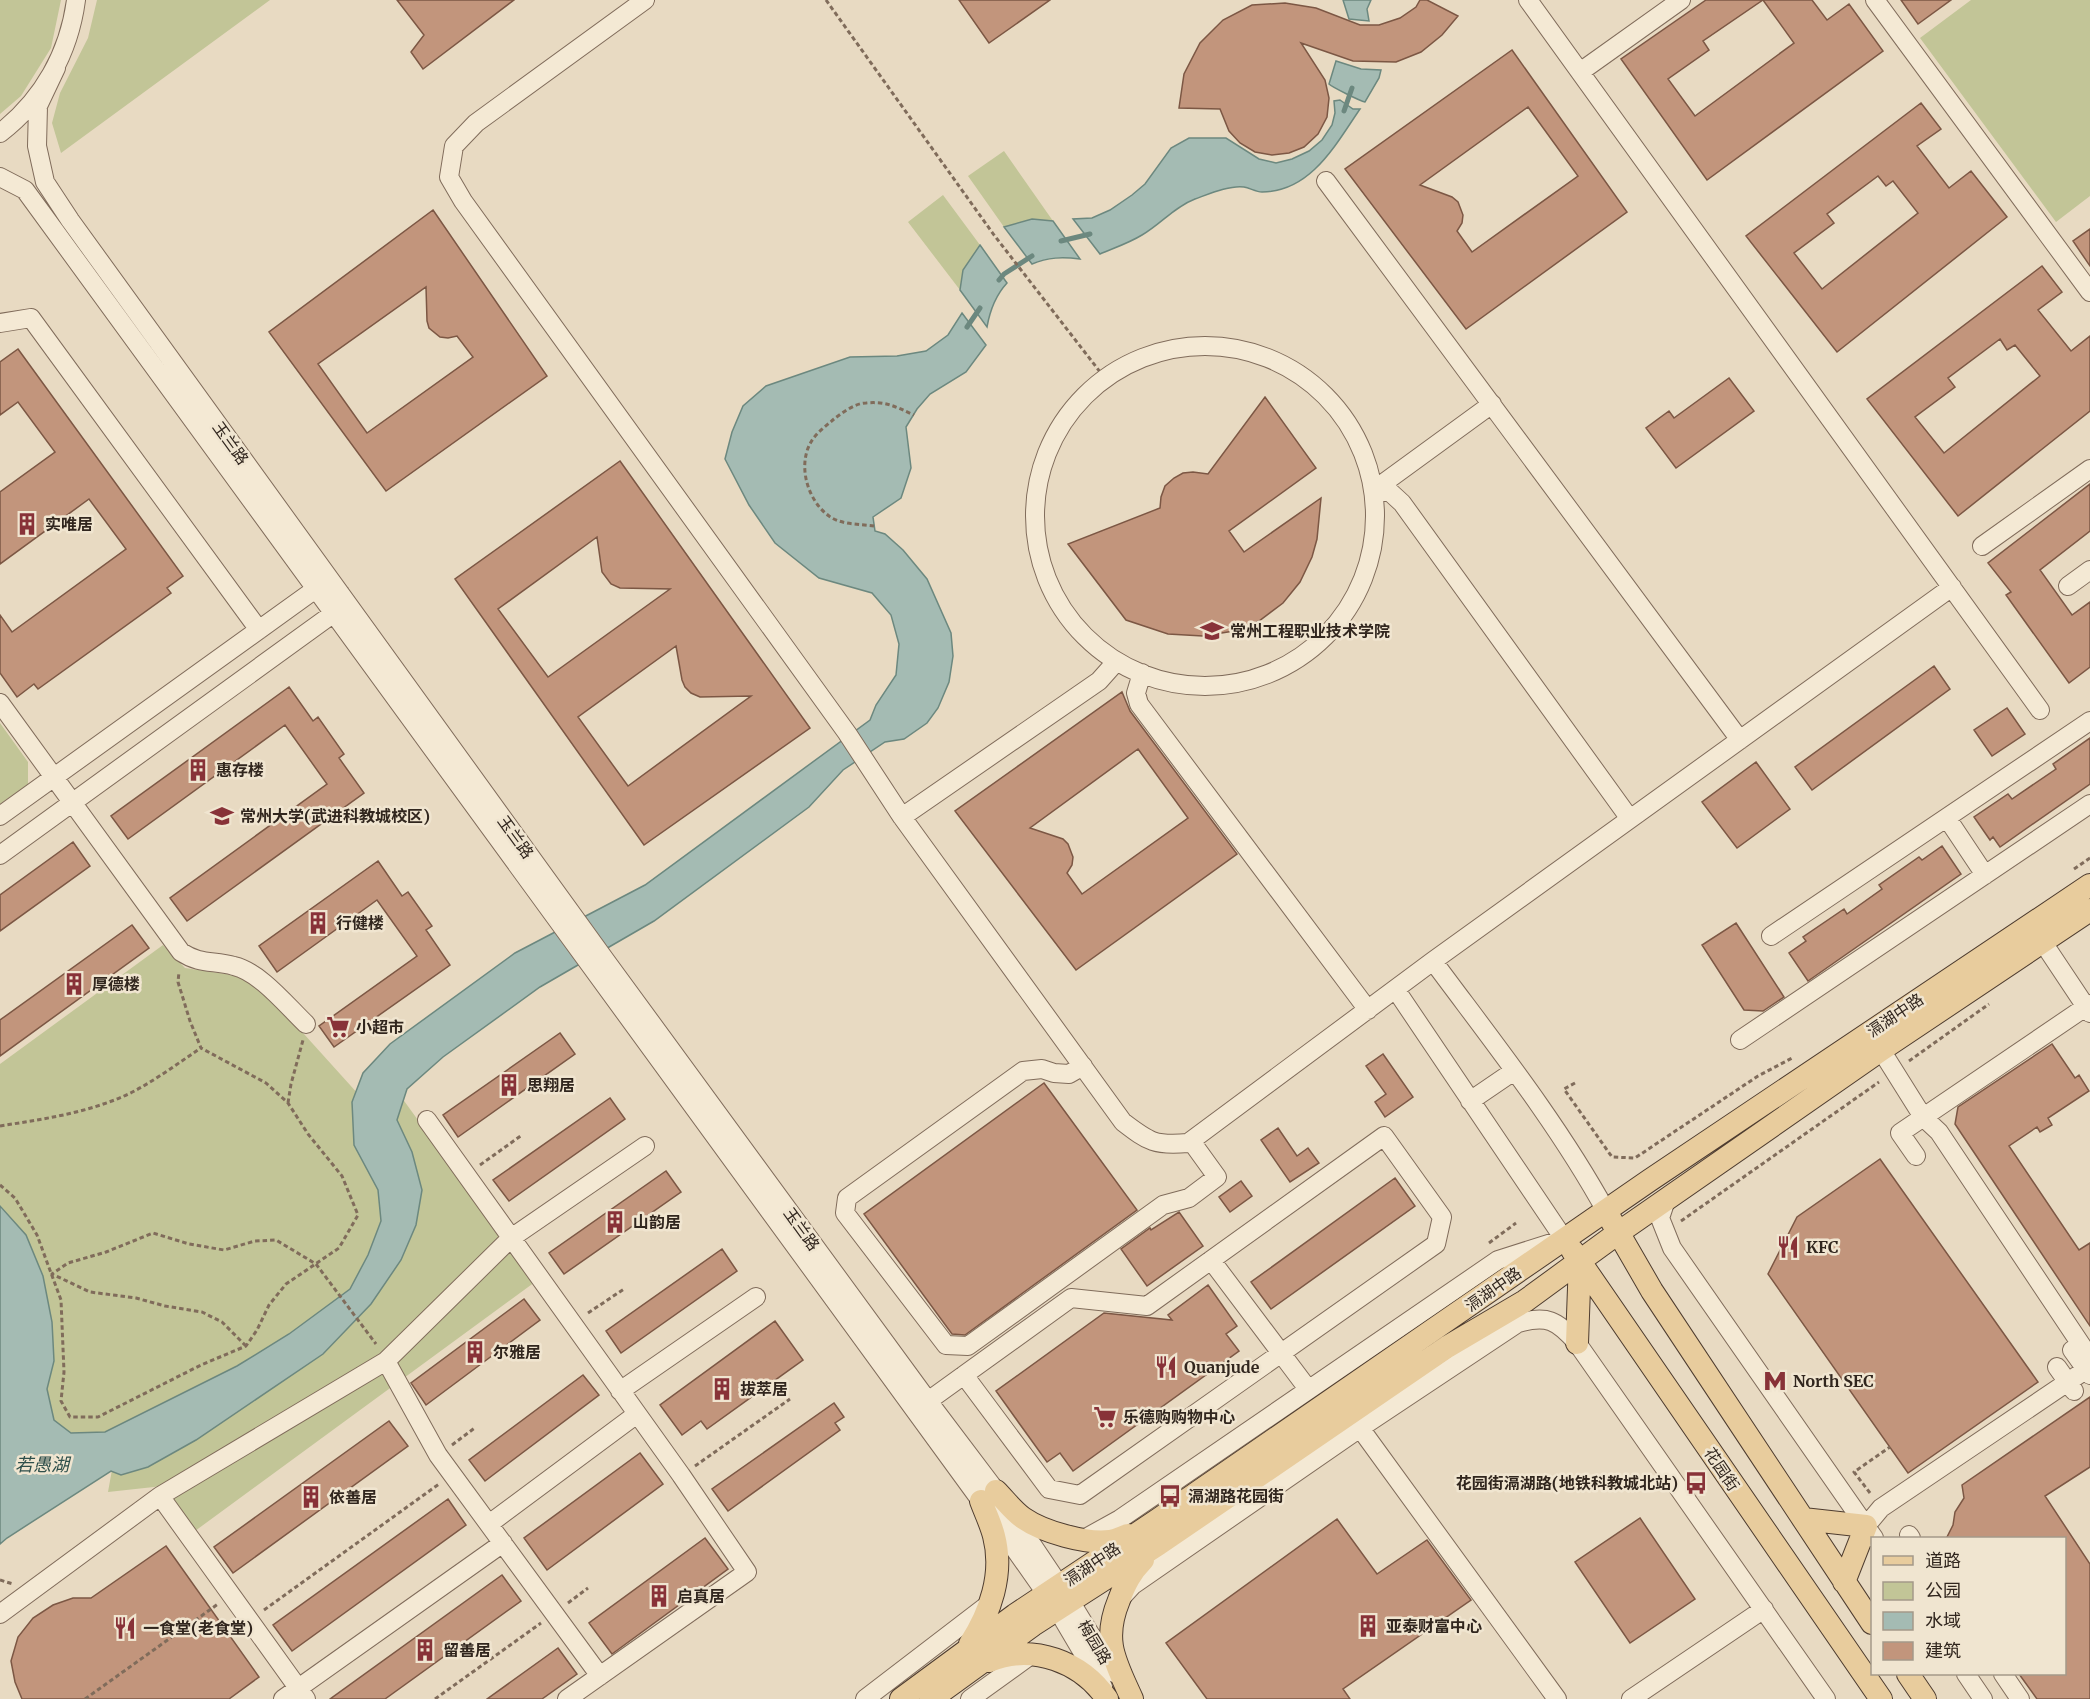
<svg xmlns="http://www.w3.org/2000/svg" width="2090" height="1699" viewBox="0 0 2090 1699" font-family="Merriweather,'Noto Sans SC',serif">
  <style>
    .green { fill: #c2c597 }
    .water { fill: #a4bbb3; stroke: #6c887f; stroke-width: 1.5 }
    .lines { fill: none; stroke-linecap: round; stroke-linejoin: round }
    .stream { stroke: #6c887f; stroke-width: 5 }
    .building { fill: #c2957c; stroke: #7c5744; stroke-width: 1.5; fill-rule: evenodd }
    .minor-casing { stroke: #806c5b; stroke-width: 20 }
    .major-casing { stroke: #4e3c2f; stroke-width: 24 }
    .path { stroke: #806c5b; stroke-width: 3; stroke-dasharray: 4.5 3; stroke-linecap: butt }
    .minor { stroke: #f4e9d4; stroke-width: 18 }
    .major { stroke: #e8cc9d; stroke-width: 22 }
    .labels { text-anchor: middle; stroke-width: 5; stroke-linejoin: round; paint-order: stroke }
    .street-label { font-size: 16px; fill: #31261e; stroke: #f0e5d0 }
    .poi-label { font-size: 16px; font-weight: bold; fill: #31261e; stroke: #f0e5d0; text-anchor: start }
    .water-label { font-size: 18px; font-style: italic; fill: #2e4f4b; stroke: #f0e5d0 }
  </style>
  <rect width="100%" height="100%" fill="#e8dac2"/>
  <!-- green -->
  <path class="green" d="M0 0H61L51 48 21 96 0 114Z
    M97 0H270L61 153 52 123 60 93 88 38Z
    M1971 0H2090V196L2056 222 1920 38Z
    M1004 151 1053 221 1032 219 1004 227 968 176Z
    M943 195 980 245 963 270 960 290 908 222Z
    M0 723 28 762V784L0 804Z
    M163 945 185 968 239 976 254 985 285 1013 378 1116 402 1098 535 1282 195 1531 163 1486 108 1492 115 1453 0 1514V1064Z"/>
  <!-- water -->
  <path class="water" d="M1343 0H1371L1367 9 1369 21 1349 19Z
    M1336 61 1361 69 1381 70 1379 78 1365 102C1360 101 1332 87 1329 84Z
    M1340 100 1353 109H1360C1336 144 1311 192 1262 192 1256 192 1250 188 1244 187 1230 185 1209 194 1195 199 1174 207 1161 224 1142 235 1129 243 1114 248 1100 254L1073 219 1092 218 1110 210 1132 195 1145 184 1171 148 1189 138H1226L1259 159 1276 163 1292 159 1309 151 1322 140 1332 125 1335 113 1334 101Z
    M1032 219 1053 221 1080 259C1063 257 1048 257 1032 264L1004 227Z
    M980 245 1007 283C995 296 990 310 987 327L960 290 963 270Z
    M962 313 986 345 966 372 930 394 917 409 906 427 911 468 901 498 873 517 875 531 885 534 903 550 927 579 951 633 953 656 949 682 938 708 927 723 904 739 885 742 843 770 809 807 654 921 540 987 443 1057 407 1089 397 1120 412 1152 422 1190 416 1225 401 1260 371 1304 323 1354 196 1440 148 1467 121 1475 111 1471 7 1538 0 1544V1206L26 1235 43 1276 52 1322 54 1361 47 1389 54 1420 71 1433 105 1432 237 1366 289 1334 350 1289 368 1255 381 1221 378 1190 354 1145 352 1102 363 1073 390 1044 515 953 645 885 870 720 876 705 896 675 899 644 891 615 872 593 819 578 775 543 749 505 725 459 732 432 743 406 766 386 850 357 897 356 926 351 948 335Z"/>
  <g class="lines">
    <!-- stream -->
    <path class="stream" d="M1344 111 1352 88
      M1061 241 1090 234
      M999 280 1004 274 1032 256
      M967 327 980 308"/>
  </g>
  <!-- building -->
  <path class="building" d="M397 0H514L423 69 411 52 424 35Z
    M959 0H1050L989 43Z
    M1420 0H1427L1458 16 1442 35 1421 52 1396 62 1353 61 1301 43 1325 80 1329 98 1327 117 1318 134 1304 147 1289 153 1272 155 1255 152 1240 143 1229 131 1220 109 1179 108 1184 74 1200 43 1223 20 1252 5 1285 3 1316 8 1360 25H1379L1400 18 1416 7Z
    M1706 0H1812L1827 20 1849 4 1883 51 1707 180 1621 59ZM1763 0 1794 43 1695 116 1668 79 1709 50 1703 41Z
    M1901 0H1951L1918 24Z
    M1512 50 1627 212 1466 329 1345 169ZM1528 107 1578 176 1472 252 1457 231 1462 223 1463 215 1458 202 1452 197 1420 185Z
    M1921 103 1941 129 1917 146 1949 188 1971 171 2007 217 1837 352 1746 236ZM1878 176 1886 186 1893 181 1918 213 1822 289 1794 253 1834 223 1827 214Z
    M433 210 547 376 386 491 269 332ZM426 287 427 321 429 328 440 337 448 338 457 336 473 357 367 433 318 364Z
    M2090 229V266L2073 241Z
    M2042 266 2062 292 2038 310 2071 351 2090 336V411L1958 516 1867 399ZM2000 339 2007 350 2015 345 2040 376 1944 453 1915 417 1955 387 1948 378Z
    M18 349 183 576 167 588 171 593 38 689 34 684 17 697 0 673V615L12 632 126 549 89 499 0 564V492L55 452 18 402 0 415V362Z
    M1729 378 1754 411 1676 468 1646 428 1669 411 1674 418Z
    M1265 397 1316 468 1229 531 1244 552 1321 498 1317 539 1312 557 1300 582 1283 603 1259 621 1234 631 1203 636 1168 634 1126 620 1068 544 1160 508 1161 497 1165 486 1174 478 1183 473 1193 472 1208 474Z
    M620 461 810 728 644 845 455 579ZM597 537 602 572 611 584 620 588 670 589 548 677 498 609ZM676 646 682 680 685 687 691 693 700 697 751 696 628 786 578 717Z
    M2090 484V531L2040 570 2072 615 2090 602V667L2069 683 2006 595 2011 592 1988 563Z
    M1934 666 1950 689 1812 790 1795 767Z
    M289 687 313 721 318 717 344 754 339 758 364 793 187 921 170 898 327 784 285 725 128 839 111 816Z
    M1122 692 1130 711 1237 854 1076 970 955 811ZM1138 749 1188 818 1082 894 1067 873 1072 865 1073 857 1068 844 1063 839 1030 828Z
    M2007 708 2025 734 1992 756 1974 730Z
    M2090 738V784L2000 847 1993 837 1990 840 1974 817 2008 794 2012 799 2056 769 2053 764Z
    M1756 762 1790 809 1737 848 1702 802Z
    M73 842 90 866 0 931V895Z
    M1942 846 1961 874 1808 981 1789 953 1806 941 1803 937 1844 909 1847 914 1882 889 1879 885 1919 857 1922 860Z
    M378 861 402 896 408 892 432 926 426 930 450 965 334 1047 319 1026 417 956 377 900 277 972 259 946Z
    M1736 923 1784 997 1763 1011 1744 1010 1702 945Z
    M132 925 149 948 0 1056V1020Z
    M560 1033 575 1054 458 1137 443 1115Z
    M2052 1044 2075 1078 2079 1075 2089 1091 2048 1118 2052 1125 2040 1132 2037 1127 2009 1146 2079 1250 2090 1243V1326L1955 1124 1958 1107Z
    M1383 1054 1413 1097 1385 1117 1375 1102 1386 1094 1366 1066Z
    M1044 1083 1137 1210 965 1335 952 1334 864 1214Z
    M610 1098 625 1119 509 1201 493 1180Z
    M1278 1128 1297 1156 1308 1148 1319 1163 1290 1182 1261 1140Z
    M1880 1159 2038 1382 1908 1473 1768 1274 1797 1217Z
    M666 1171 681 1192 564 1274 549 1253Z
    M1395 1178 1415 1206 1271 1309 1251 1282Z
    M1241 1181 1252 1196 1230 1212 1219 1197Z
    M1179 1212 1203 1246 1147 1286 1121 1249 1150 1228 1151 1230Z
    M722 1249 737 1271 621 1353 606 1331Z
    M1208 1285 1237 1326 1226 1334 1239 1351 1073 1471 1060 1453 1047 1462 996 1391 1104 1313 1172 1320 1168 1315Z
    M524 1299 540 1320 426 1405 411 1383Z
    M775 1321 803 1360 707 1429 701 1421 682 1435 660 1405Z
    M583 1375 599 1395 485 1481 469 1460Z
    M2090 1397V1467L2045 1496 2090 1564V1699H2037L2019 1674H2064V1539H1946L1953 1525 1955 1512 1964 1498 1962 1485Z
    M834 1403 844 1417 835 1423 840 1430 728 1511 712 1489Z
    M389 1421 408 1446 233 1573 214 1547Z
    M640 1453 663 1484 547 1570 524 1538Z
    M448 1499 466 1525 292 1651 273 1625Z
    M1640 1518 1695 1599 1630 1643 1575 1562Z
    M1337 1519 1377 1574 1427 1540 1471 1600 1343 1689 1350 1699H1207L1166 1643Z
    M705 1538 728 1569 612 1654 589 1623Z
    M166 1546 259 1677 229 1699H22L15 1682 11 1661 18 1637 33 1618 53 1605 73 1598H91Z
    M502 1575 521 1601 385 1699H330Z
    M558 1648 577 1674 542 1699H487Z"/>
  <g class="lines">
    <!-- minor casing -->
    <g class="minor-casing">
      <path id="minor" d="M645 0 476 123 454 146 449 177 463 201 847 733 902 817 1123 1122C1149 1142 1155 1146 1188 1143L1433 961 1952 587
        M1528 0 2040 710
        M1875 0 2090 292
        M56 68 38 106 37 146 45 182 70 220 606 961 928 1401 996 1491 1070 1601 1114 1673
        M1580 72 1681 0
        M0 133C43 100 69 53 76 0
        M0 177 25 190 981 1501 1057 1609 1103 1687
        M1326 181 1740 740
        M0 323 31 318 259 630
        M1035 516a170 170 0 1 1 340 0a170 170 0 1 1-340 0Z
        M1374 490 1390 492 1402 503 1630 819
        M1374 490 1492 404
        M1982 546 2090 469
        M2068 586 2090 570
        M1142 673 1136 693 1139 704 1368 1010
        M0 703 181 952C201 965 213 960 234 966 260 972 287 1006 306 1024
        M0 816 317 588 340 593 334 613 0 855
        M902 817 1099 681 1115 663
        M1947 818 1985 875
        M1771 936 2090 721
        M2042 941 2090 1013
        M1433 961C1493 1042 1557 1122 1606 1211
        M1740 1040 2090 804
        M1881 1050 1923 1117 1939 1132 2090 1358
        M1083 1066 1069 1074 1054 1073 1042 1069 1023 1071 847 1198 845 1213 946 1345 968 1346 1163 1205 1189 1198 1217 1177 1191 1141
        M1470 1101 1514 1071
        M427 1120 681 1475 747 1572 567 1699
        M1916 1156 1900 1133 2090 1004
        M1666 1200 1660 1218 1672 1248 1874 1538
        M1211 1260 1308 1389
        M2072 1350 2090 1375
        M386 1361 438 1455 600 1676
        M2057 1367 2074 1391
        M620 1391 756 1297
        M928 1401 1071 1298 1147 1306 1384 1136 1442 1217 1436 1244 1080 1495 1049 1489 964 1375
        M1360 1428 1557 1699
        M489 1524 637 1414
        M1866 1526 1881 1508 2090 1367
        M1909 1535 1911 1538
        M1084 1539 1120 1519 1498 1260 1564 1239 1396 990
        M1122 1597 1133 1585 1360 1428 1518 1323C1547 1315 1557 1320 1577 1343L1826 1699
        M0 1614 160 1496
        M1966 1674 1983 1699
        M2003 1674 2020 1699
        M283 1699 503 1543
        M306 1699 160 1496 386 1361 511 1238 645 1146
        M865 1699 989 1604
        M970 1699 1031 1655
        M1631 1699 1764 1609"/>
    </g>
    <!-- major casing -->
    <g class="major-casing">
      <path id="major" d="M1611 1220 1652 1291 1872 1623
        M1572 1250 1881 1699
        M1577 1343 1580 1260
        M996 1491C1005 1500 1013 1511 1023 1518 1043 1532 1086 1544 1110 1541 1116 1540 1122 1537 1128 1535
        M1803 1519 1866 1526 1844 1582
        M970 1644C990 1613 1004 1574 994 1536 991 1524 985 1512 981 1501
        M989 1661C1033 1643 1082 1662 1107 1699
        M1908 1674 1925 1699
        M901 1699 1015 1615 1159 1519 1650 1180 2090 885
        M931 1699 1033 1625 1159 1544 1447 1347 1525 1301 1618 1233 1881 1050 2090 910
        M1132 1699C1115 1661 1102 1641 1119 1600 1125 1584 1131 1572 1143 1560"/>
    </g>
    <!-- path -->
    <path class="path" d="M826 0 994 235 1104 377
      M874 526C860 524 841 525 829 516 808 501 797 466 811 442 816 433 826 426 834 419 842 413 855 403 866 403 886 401 896 407 914 415
      M2074 869 2090 858
      M1909 1061 1989 1004
      M1575 1083 1564 1089 1612 1157 1635 1158 1758 1076 1794 1057
      M288 1103 291 1084 303 1040
      M0 1126C37 1120 74 1115 109 1102 142 1091 172 1067 201 1048
      M480 1165 522 1135
      M0 1185 15 1198 37 1235 61 1300 64 1372 61 1401 70 1417H98L201 1365 246 1346 257 1330 269 1305 286 1284 339 1248 358 1215 342 1176 308 1134 288 1103 266 1083 201 1048 190 1021 178 982 179 972
      M1681 1221 1879 1082
      M1489 1243 1516 1223
      M588 1313 624 1289
      M246 1346 222 1322 202 1312 165 1306 136 1298 90 1292 52 1274 68 1263 106 1252 153 1233 189 1244 224 1250 255 1241 276 1240 316 1264 376 1344
      M452 1445 476 1427
      M695 1466 790 1399
      M1870 1493 1854 1472 1890 1447
      M0 1580 13 1584
      M568 1603 588 1588
      M264 1610 439 1484
      M85 1699 218 1604
      M435 1699 541 1623"/>
    <!-- minor -->
    <use href="#minor" class="minor"/>
    <!-- major -->
    <use href="#major" class="major"/>
  </g>
  <!-- icons -->
  <defs>
    <g id="building-bare" transform="scale(1.8)"><path d="M-4-6H4V6H1V3H-1V6H-4ZM-2.5-4.3h1.7v1.8h-1.7ZM.8-4.3h1.7v1.8H.8ZM-2.5-1h1.7V.8h-1.7ZM.8-1h1.7V.8H.8Z" fill="#883238" stroke="#f0e5d0" stroke-width="2.5" paint-order="stroke"/></g>
    <g id="university-bare" transform="scale(1.8)"><path d="M0-5L7-2L0 1L-7-2ZM-4 1L0 2.5L4 1V4Q0 6-4 4Z" fill="#883238" stroke="#f0e5d0" stroke-width="2.5" paint-order="stroke"/></g>
    <g id="supermarket-bare" transform="scale(1.8)"><path d="M-6-5.5h2.5l.6 2H6L4.5 2H-2.5L-4.4-4H-6ZM-1.5 3.2a1.3 1.3 0 1 0 .1 0ZM3 3.2a1.3 1.3 0 1 0 .1 0Z" fill="#883238" stroke="#f0e5d0" stroke-width="2.5" paint-order="stroke"/></g>
    <g id="restaurant-bare" transform="scale(1.8)"><path d="M-5-6h1v4h1v-4h1v4h1v-4h1v5L-1.5 .5V6h-2V.5L-5-1ZM5-6V6H3V1.5H1.5Q1.5-4 5-6Z" fill="#883238" stroke="#f0e5d0" stroke-width="2.5" paint-order="stroke"/></g>
    <g id="metro-bare" transform="scale(1.8)"><path d="M-5.5 5V-5H-3L0 0L3-5H5.5V5H3V-.5L0 4L-3-.5V5Z" fill="#883238" stroke="#f0e5d0" stroke-width="2.5" paint-order="stroke"/></g>
    <g id="bus-bare" transform="scale(1.8)"><path d="M-5-6H5V4H4V6H2V4H-2V6H-4V4H-5ZM-3.5-4V0h7V-4ZM-3.5 1.2v1.5H-2V1.2ZM2 1.2v1.5H3.5V1.2Z" fill="#883238" stroke="#f0e5d0" stroke-width="2.5" paint-order="stroke"/></g>
  </defs>
  <g fill-rule="evenodd">
    <use href="#building-bare" x="27" y="524"/>
    <use href="#university-bare" x="1212" y="631"/>
    <use href="#building-bare" x="198" y="770"/>
    <use href="#university-bare" x="222" y="816"/>
    <use href="#building-bare" x="318" y="923"/>
    <use href="#building-bare" x="74" y="984"/>
    <use href="#supermarket-bare" x="338" y="1027"/>
    <use href="#building-bare" x="509" y="1085"/>
    <use href="#building-bare" x="615" y="1222"/>
    <use href="#restaurant-bare" x="1788" y="1247"/>
    <use href="#building-bare" x="475" y="1352"/>
    <use href="#restaurant-bare" x="1166" y="1367"/>
    <use href="#metro-bare" x="1775" y="1381"/>
    <use href="#building-bare" x="722" y="1389"/>
    <use href="#supermarket-bare" x="1105" y="1417"/>
    <use href="#bus-bare" x="1696" y="1483"/>
    <use href="#bus-bare" x="1170" y="1496"/>
    <use href="#building-bare" x="311" y="1497"/>
    <use href="#building-bare" x="659" y="1596"/>
    <use href="#building-bare" x="1368" y="1626"/>
    <use href="#restaurant-bare" x="125" y="1628"/>
    <use href="#building-bare" x="425" y="1650"/>
  </g>
  <g class="labels">
    <!-- street labels -->
    <g class="street-label">
      <text transform="translate(231 443) rotate(54)" y="6">玉兰路</text>
      <text transform="translate(516 837) rotate(54)" y="6">玉兰路</text>
      <text transform="translate(1895 1015) rotate(-34)" y="6">滆湖中路</text>
      <text transform="translate(802 1229) rotate(54)" y="6">玉兰路</text>
      <text transform="translate(1493 1289) rotate(-35)" y="6">滆湖中路</text>
      <text transform="translate(1722 1469) rotate(56)" y="6">花园街</text>
      <text transform="translate(1092 1564) rotate(-34)" y="6">滆湖中路</text>
      <text transform="translate(1095 1642) rotate(59)" y="6">梅园路</text>
    </g>
    <!-- poi labels -->
    <g class="poi-label">
      <text x="45" y="530">实唯居</text>
      <text x="1230" y="637">常州工程职业技术学院</text>
      <text x="216" y="776">惠存楼</text>
      <text x="240" y="822">常州大学(武进科教城校区)</text>
      <text x="336" y="929">行健楼</text>
      <text x="92" y="990">厚德楼</text>
      <text x="356" y="1033">小超市</text>
      <text x="527" y="1091">思翔居</text>
      <text x="633" y="1228">山韵居</text>
      <text x="1806" y="1253">KFC</text>
      <text x="493" y="1358">尔雅居</text>
      <text x="1184" y="1373">Quanjude</text>
      <text x="1793" y="1387">North SEC</text>
      <text x="740" y="1395">拔萃居</text>
      <text x="1123" y="1423">乐德购购物中心</text>
      <text x="1678" y="1489" text-anchor="end">花园街滆湖路(地铁科教城北站)</text>
      <text x="1188" y="1502">滆湖路花园街</text>
      <text x="329" y="1503">依善居</text>
      <text x="677" y="1602">启真居</text>
      <text x="1386" y="1632">亚泰财富中心</text>
      <text x="143" y="1634">一食堂(老食堂)</text>
      <text x="443" y="1656">留善居</text>
    </g>
    <!-- water labels -->
    <g class="water-label">
      <text x="42" y="1471">若愚湖</text>
    </g>
  </g>
  <!-- legend -->
  <rect x="1871" y="1537" width="195" height="138" fill="#f0e5d0" stroke="#a49989" stroke-width="1.5"/>
  <rect x="1883" y="1556" width="30" height="9" fill="#e8cc9d" stroke="#a49989" stroke-width="1.5"/>
  <text x="1925" y="1567" font-size="18" fill="#31261e">道路</text>
  <rect x="1883" y="1582" width="30" height="18" fill="#c2c597" stroke="#a49989" stroke-width="1.5"/>
  <text x="1925" y="1597" font-size="18" fill="#31261e">公园</text>
  <rect x="1883" y="1612" width="30" height="18" fill="#a4bbb3" stroke="#a49989" stroke-width="1.5"/>
  <text x="1925" y="1627" font-size="18" fill="#31261e">水域</text>
  <rect x="1883" y="1642" width="30" height="18" fill="#c2957c" stroke="#a49989" stroke-width="1.5"/>
  <text x="1925" y="1657" font-size="18" fill="#31261e">建筑</text>
</svg>
